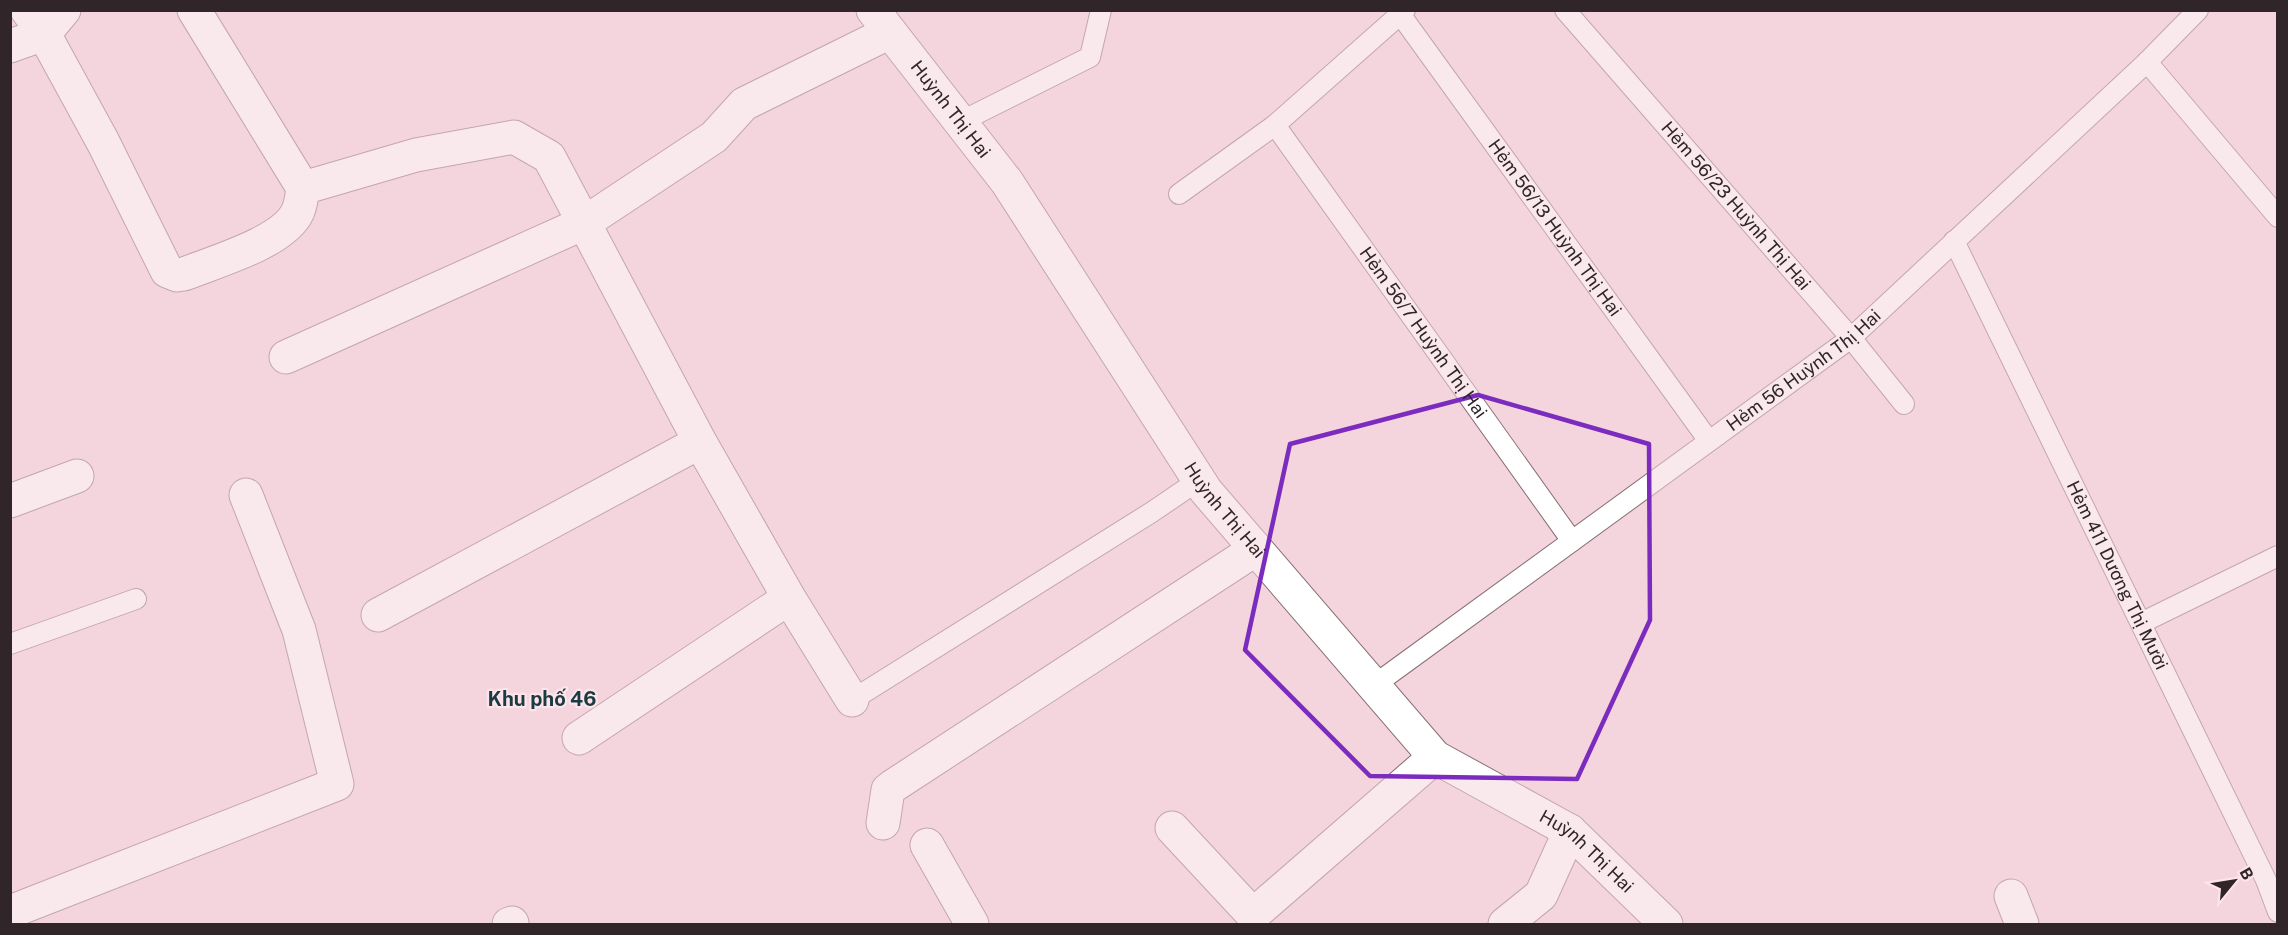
<svg xmlns="http://www.w3.org/2000/svg" width="2288" height="935" viewBox="0 0 2288 935" font-family="'Public Sans',sans-serif">
  <style>
    .lines { fill: none; stroke-linecap: round; stroke-linejoin: round }
    .service-casing { stroke: #886e74; stroke-width: 22 }
    .minor-casing { stroke: #886e74; stroke-width: 35 }
    .tertiary-casing { stroke: #886e74; stroke-width: 35 }
    .service { stroke: #fff; stroke-width: 20 }
    .minor { stroke: #fff; stroke-width: 33 }
    .tertiary { stroke: #fff; stroke-width: 33 }
    .marked { fill: none; stroke: #7b2cbf; stroke-width: 4.5; stroke-linejoin: round }
    .labels { text-anchor: middle; stroke-width: 4.5; stroke-linejoin: round; paint-order: stroke }
    .street-label { font-size: 18px; fill: #302528; stroke: #fde4ea }
    .neighbourhood-label { font-size: 20px; font-weight: bold; fill: #1a3b42; stroke: #fde4ea }
  </style>
  <rect width="100%" height="100%" fill="#f4d5dd"/>
  <g class="lines">
    <!-- service casing -->
    <g class="service-casing">
      <g id="service">
        <path id="s1" d="M1565 10 1851 338 1904 404"/>
        <path id="s2" d="M1400 14 1709 441"/>
        <path d="M2147 62 2278 217"/>
        <path d="M960 122 1090 57 1101 10"/>
        <path id="s3" d="M1275 125 1572 541"/>
        <path d="M1179 194 1275 125 1405 10"/>
        <path id="s4" d="M1954 241 2266 880 2278 912"/>
        <path d="M2141 623 2278 556"/>
        <path d="M10 644 136 599"/>
        <path id="s5" d="M1373 686 1851 338 2147 62 2198 10"/>
        <path d="M852 700 1152 512 1199 480"/>
      </g>
    </g>
    <!-- minor casing -->
    <g class="minor-casing">
      <path id="minor" d="M27 10 44 34 64 10
        M194 10 303 188 416 155 514 137 549 157 700 442 789 598 852 700
        M10 46 44 34 103 142 167 271 177 275 184 274C214 262 285 242 298 211 301 204 302 195 303 188
        M286 357 584 223 714 137 744 104 890 32
        M10 501 77 476
        M378 615 700 442
        M579 738 789 598
        M883 823 888 790 893 786 1256 549
        M1172 828 1253 915 1435 757
        M927 845 972 924
        M2011 896 2022 924
        M10 912 337 784 299 630 246 495
        M509 924 512 923
        M1505 924 1541 895 1570 831"/>
    </g>
    <!-- tertiary casing -->
    <g class="tertiary-casing">
      <g id="tertiary">
        <path id="s6" d="M873 10 1007 182 1206 491 1435 757 1570 831 1666 924"/>
      </g>
    </g>
    <!-- service -->
    <use href="#service" class="service"/>
    <!-- minor -->
    <use href="#minor" class="minor"/>
    <!-- tertiary -->
    <use href="#tertiary" class="tertiary"/>
  </g>
  <!-- marked area -->
  <path d="M0 0H2288V935H0ZM1478 395 1649 444 1650 620 1577 779 1370 776 1245 650 1290 444Z" fill="#f4d5dd" fill-opacity=".55" fill-rule="evenodd"/>
  <path class="marked" d="M1478 395 1649 444 1650 620 1577 779 1370 776 1245 650 1290 444Z"/>
  <g class="labels">
    <!-- street labels -->
    <g class="street-label">
      <text dy="6" stroke="none"><textPath href="#s6" startOffset="126">Huỳnh Thị Hai</textPath></text>
      <text dy="6" stroke="none"><textPath href="#s1" startOffset="260">Hẻm 56/23 Huỳnh Thị Hai</textPath></text>
      <text dy="6" stroke="none"><textPath href="#s2" startOffset="264">Hẻm 56/13 Huỳnh Thị Hai</textPath></text>
      <text dy="6" stroke="none"><textPath href="#s3" startOffset="255">Hẻm 56/7 Huỳnh Thị Hai</textPath></text>
      <text dy="6" stroke="none"><textPath href="#s5" startOffset="534">Hẻm 56 Huỳnh Thị Hai</textPath></text>
      <text dy="6" stroke="none"><textPath href="#s6" startOffset="612">Huỳnh Thị Hai</textPath></text>
      <text dy="6" stroke="none"><textPath href="#s4" startOffset="372">Hẻm 411 Dương Thị Mười</textPath></text>
      <text dy="6" stroke="none"><textPath href="#s6" startOffset="1116">Huỳnh Thị Hai</textPath></text>
    </g>
    <!-- neighbourhood labels -->
    <g class="neighbourhood-label">
      <text x="542" y="706">Khu phố 46</text>
    </g>
  </g>
  <!-- border -->
  <rect width="2288" height="935" fill="none" stroke="#302528" stroke-width="24"/>
  <!-- north arrow -->
  <g transform="translate(2234 881) rotate(60)" stroke="#fde4ea" stroke-width="4.5" paint-order="stroke">
  <path d="M0-4.5L10 22L0 15L-10 22Z" fill="#302528"/>
  <text y="-9" font-size="16" font-weight="bold" text-anchor="middle" fill="#302528">B</text>
  </g>
</svg>
